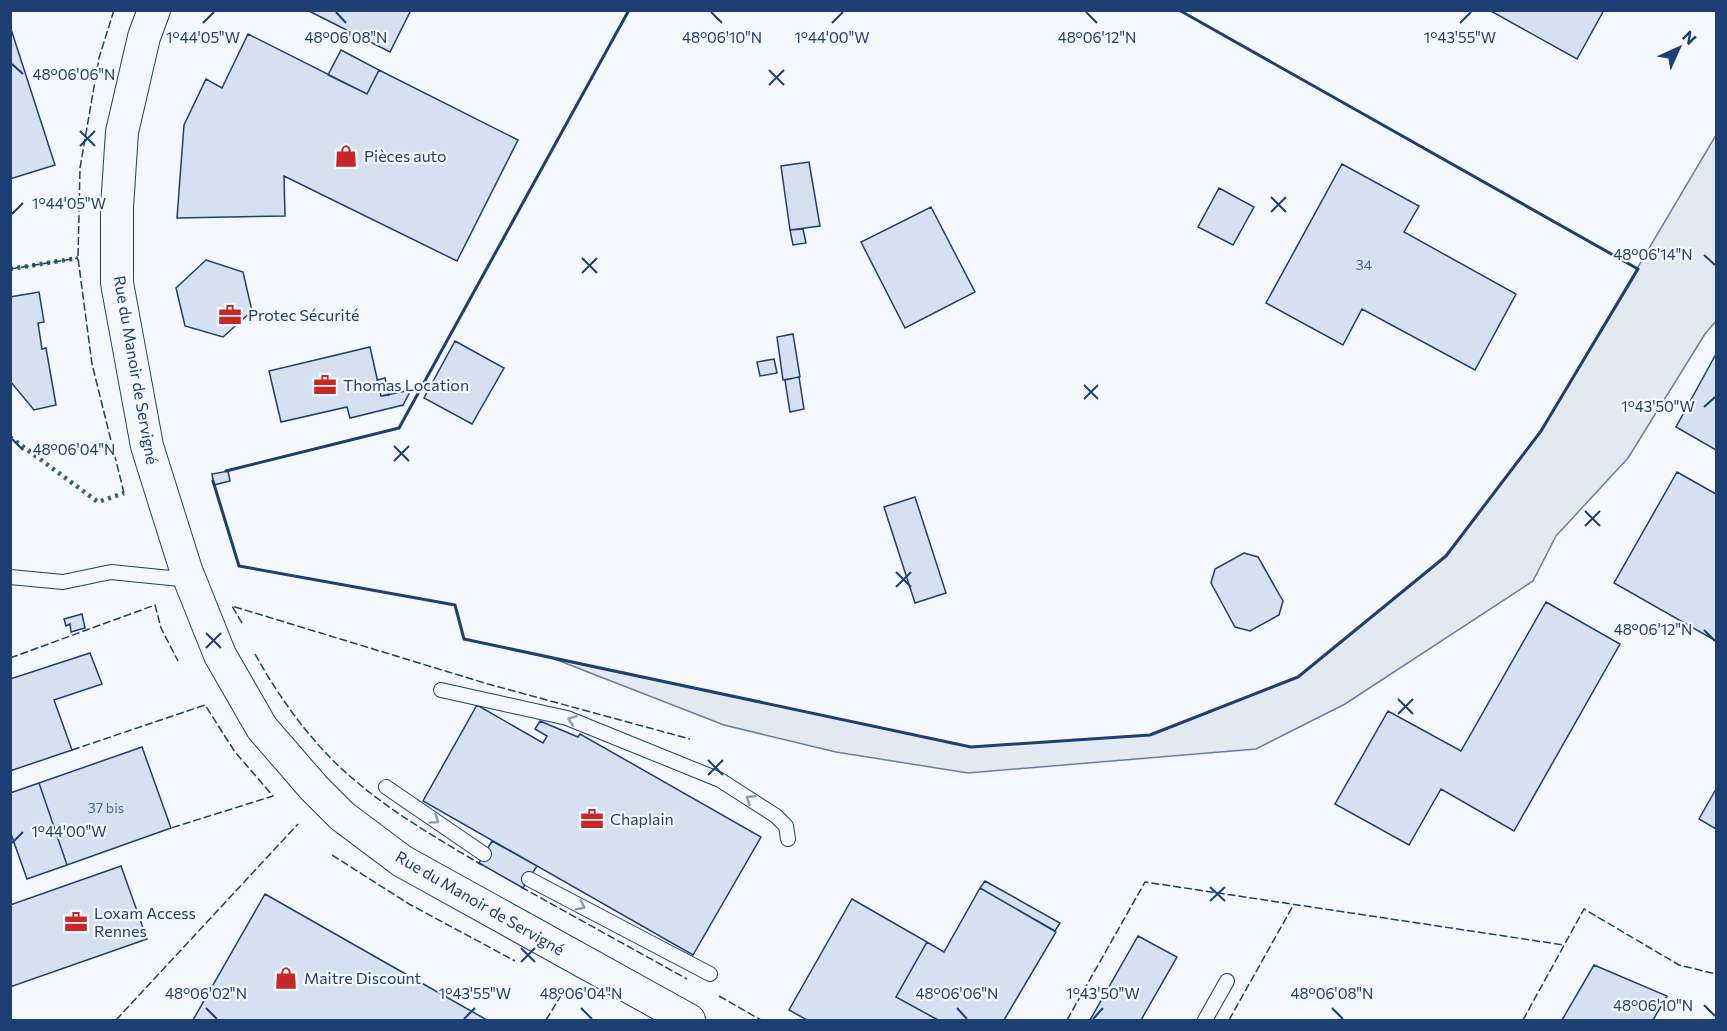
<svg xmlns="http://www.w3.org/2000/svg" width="1727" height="1031" viewBox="0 0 1727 1031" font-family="Commissioner,sans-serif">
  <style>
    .green { fill: #e3e9f0; stroke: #687fa3; stroke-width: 1.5 }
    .building { fill: #d5e0f0; stroke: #1d3f73; stroke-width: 1.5 }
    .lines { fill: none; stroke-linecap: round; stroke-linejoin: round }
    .service-casing { stroke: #1d3f73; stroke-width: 16 }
    .tertiary-casing { stroke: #1d3f73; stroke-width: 34 }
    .service { stroke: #f4f7fb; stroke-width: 14 }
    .tertiary { stroke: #f4f7fb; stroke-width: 32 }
    .hedge { stroke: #2c6c60; stroke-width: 4.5; stroke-dasharray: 3 4.5; stroke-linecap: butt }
    .fence { stroke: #1d3f73; stroke-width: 1.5; stroke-dasharray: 8 3; stroke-linecap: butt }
    .wall { stroke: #1d3f73; stroke-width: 3 }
    .oneway { stroke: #889bb7 }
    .ticks { fill: none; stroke: #1d3f73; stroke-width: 2 }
    .labels { text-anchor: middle; stroke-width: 4.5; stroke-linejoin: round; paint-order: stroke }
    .number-label { font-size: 14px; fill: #4b6792 }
    .poi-label { font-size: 16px; fill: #1d3f73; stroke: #f4f7fb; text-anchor: start }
    .street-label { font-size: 16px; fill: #1d3f73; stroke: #f4f7fb }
    .ticks-label { font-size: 15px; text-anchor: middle; fill: #1d3f73; stroke: #f4f7fb; stroke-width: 4.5; stroke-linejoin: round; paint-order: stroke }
  </style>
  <rect width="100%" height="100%" fill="#f4f7fb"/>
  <!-- green -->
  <path class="green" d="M1716 135V321L1705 334 1628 458 1556 536 1533 581 1345 704 1256 749 968 773 836 752 724 725 552 658 971 747 1150 735 1298 677 1446 556 1541 431Z"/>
  <!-- building -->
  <path class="building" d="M307 10H411L390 52Z
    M1489 10H1604L1577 59Z
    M10 26 55 165 10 179Z
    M248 34 367 94 379 70 518 140 457 261 284 176 285 216 177 218 184 125 206 79 222 88Z
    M341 50 379 70 367 94 328 75Z
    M809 162 820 226 790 230 781 166Z
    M1342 164 1419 206 1404 232 1516 294 1475 370 1362 309 1343 345 1266 303Z
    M1219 188 1254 207 1233 245 1198 227Z
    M931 207 975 292 905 328 861 242Z
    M803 229 806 243 793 245 790 230Z
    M206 260 243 272 252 311 223 337 185 326 176 288Z
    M39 292 44 322 38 323 42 349 46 348 56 405 34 410 10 381V297Z
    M793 334 800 377 783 380 777 337Z
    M455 341 504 368 472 424 424 398Z
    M370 347 381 396 411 390 403 405 350 418 347 407 281 422 269 371Z
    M1716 354V450L1676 427Z
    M774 359 777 373 760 376 757 362Z
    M799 377 804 409 790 412 785 380Z
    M385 378 389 395 381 396 377 380Z
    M228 471 230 481 214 485 212 474Z
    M1677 472 1716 494V641L1614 583Z
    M915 497 946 593 915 603 884 507Z
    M1244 553 1258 557 1283 601 1279 615 1250 631 1235 627 1211 583 1215 569Z
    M1546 602 1620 644 1514 831 1441 789 1409 845 1335 804 1388 711 1461 751Z
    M82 614 85 628 71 632 70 624 66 626 64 619Z
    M90 653 102 684 54 700 72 750 10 771V679Z
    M477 705 543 743 547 736 535 729 540 721 578 737 580 734 761 837 693 955 423 801Z
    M142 747 171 828 67 865 39 783Z
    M39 783 67 865 27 879 10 831V793Z
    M1716 789V829L1699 819Z
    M492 841 537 866 523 888 479 863Z
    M121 866 147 939 10 987V905Z
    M985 881 1060 923 1055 931 980 888Z
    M980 888 1056 932 1004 1020H938L896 997 927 942 944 952Z
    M265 894 395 968 487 1020H193Z
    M852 899 927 942 896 997 938 1020H807L789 1010Z
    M1138 936 1177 957 1141 1020H1090Z
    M1594 965 1667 996 1653 1020H1562Z"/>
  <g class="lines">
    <!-- service casing -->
    <g class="service-casing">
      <path id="service" d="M10 577 63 582 111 572 190 580
        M441 690 567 718 720 780 776 816 786 826 788 839
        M386 787 484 854
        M529 879 710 974
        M1205 1020 1227 981"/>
    </g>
    <!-- tertiary casing -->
    <g class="tertiary-casing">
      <path id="tertiary" d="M154 10 144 37 122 132 117 207V283L147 446 186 570 220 655 262 728 314 788 342 816 402 861 689 1020"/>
    </g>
    <!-- service -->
    <use href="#service" class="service"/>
    <!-- tertiary -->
    <use href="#tertiary" class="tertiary"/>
    <!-- hedge -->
    <path class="hedge" d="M10 269 78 258
      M10 437 98 502 124 493"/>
    <!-- fence -->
    <path class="fence" d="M114 10 99 58 80 168 78 258 92 364 124 493
      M10 269 78 258
      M242 623 232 606 488 684 690 739
      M255 654C281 701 316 749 358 783 396 815 440 840 482 865
      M10 658 155 605 161 628 178 661
      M72 750 205 705 235 752 273 796 171 828
      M332 855 409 904 515 961
      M521 887 687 979
      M719 996 761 1020
      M116 1020 298 824
      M546 1020 565 989
      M1067 1020 1145 882 1564 945
      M1229 1020 1294 904
      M1523 1020 1584 909 1679 965 1716 974"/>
    <!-- wall -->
    <path class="wall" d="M226 471 399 428 629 10
      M213 481 239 566 455 605 464 639 971 747 1150 735 1298 677 1446 556 1541 431 1638 269 1179 10"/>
  </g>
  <!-- one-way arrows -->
  <defs><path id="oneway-chevron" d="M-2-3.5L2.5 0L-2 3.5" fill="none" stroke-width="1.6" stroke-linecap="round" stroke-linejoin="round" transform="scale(1.5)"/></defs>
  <g class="oneway">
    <use href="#oneway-chevron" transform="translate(572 720) rotate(-160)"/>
    <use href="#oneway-chevron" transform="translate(750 799) rotate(-147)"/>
    <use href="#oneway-chevron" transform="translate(435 820) rotate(34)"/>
    <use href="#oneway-chevron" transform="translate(581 906) rotate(28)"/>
  </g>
  <!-- ticks -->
  <path class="ticks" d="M336 12 346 23M711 12 722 23M1086 12 1097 23M203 23 214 12M832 23 843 12M1460 23 1471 12M12 64 23 74M769 70 784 85M769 85 784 70M80 131 95 146M80 146 95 131M1271 197 1286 212M1271 212 1286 197M12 214 23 203M1704 255 1715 265M582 258 597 273M582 273 597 258M1084 385 1098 399M1084 399 1098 385M1704 407 1715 397M12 439 23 450M394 446 409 461M394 461 409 446M1585 511 1600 526M1585 526 1600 511M896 572 911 587M896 587 911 572M1704 630 1715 641M206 633 221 648M206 648 221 633M1398 699 1413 714M1398 714 1413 699M708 760 723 775M708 775 723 760M12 843 23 832M1210 887 1225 901M1210 901 1225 887M521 948 535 962M521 962 535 948M1704 1005 1715 1016M206 1008 217 1019M581 1008 592 1019M957 1008 967 1019M1332 1008 1343 1019M464 1019 475 1008M1093 1019 1103 1008"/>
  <!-- icons -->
  <defs>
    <g id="shop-bare" transform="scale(1.8)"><path d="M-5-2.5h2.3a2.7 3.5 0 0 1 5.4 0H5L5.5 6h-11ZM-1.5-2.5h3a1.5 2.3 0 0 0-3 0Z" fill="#c62828" stroke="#f4f7fb" stroke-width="2.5" paint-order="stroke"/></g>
    <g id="office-bare" transform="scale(1.8)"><path d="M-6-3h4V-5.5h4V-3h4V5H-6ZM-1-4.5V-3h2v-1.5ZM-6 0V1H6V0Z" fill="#c62828" stroke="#f4f7fb" stroke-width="2.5" paint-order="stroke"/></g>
  </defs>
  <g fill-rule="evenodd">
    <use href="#shop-bare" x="346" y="156"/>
    <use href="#office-bare" x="230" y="315"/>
    <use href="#office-bare" x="325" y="385"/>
    <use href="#office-bare" x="592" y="819"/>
    <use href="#office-bare" x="76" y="922"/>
    <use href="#shop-bare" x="286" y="978"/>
  </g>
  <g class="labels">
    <!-- number labels -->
    <g class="number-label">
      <text x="1364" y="270">34</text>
      <text x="106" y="813">37 bis</text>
    </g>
    <!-- poi labels -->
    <g class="poi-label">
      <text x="364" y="162">Pièces auto</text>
      <text x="248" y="321">Protec Sécurité</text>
      <text x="343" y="391">Thomas Location</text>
      <text x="610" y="825">Chaplain</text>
      <text x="94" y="919">Loxam Access<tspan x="94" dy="18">Rennes</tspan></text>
      <text x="304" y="984">Maitre Discount</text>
    </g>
    <!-- street labels -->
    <g class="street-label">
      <text transform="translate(136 370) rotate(80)" y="6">Rue du Manoir de Servigné</text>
      <text transform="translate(480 903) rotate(30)" y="6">Rue du Manoir de Servigné</text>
    </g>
  </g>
  <g class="ticks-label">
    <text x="203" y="43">1°44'05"W</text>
    <text x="346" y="43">48°06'08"N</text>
    <text x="722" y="43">48°06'10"N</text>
    <text x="832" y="43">1°44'00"W</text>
    <text x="1097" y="43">48°06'12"N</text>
    <text x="1460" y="43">1°43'55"W</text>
    <text x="74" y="80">48°06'06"N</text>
    <text x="69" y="209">1°44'05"W</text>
    <text x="1653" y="260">48°06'14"N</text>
    <text x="1658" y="412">1°43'50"W</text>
    <text x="74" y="455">48°06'04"N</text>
    <text x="1653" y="635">48°06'12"N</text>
    <text x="69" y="837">1°44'00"W</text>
    <text x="475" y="999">1°43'55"W</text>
    <text x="206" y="999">48°06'02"N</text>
    <text x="581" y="999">48°06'04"N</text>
    <text x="957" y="999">48°06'06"N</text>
    <text x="1103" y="999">1°43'50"W</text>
    <text x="1332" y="999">48°06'08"N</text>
    <text x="1653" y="1011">48°06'10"N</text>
  </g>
  <!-- border -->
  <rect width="1727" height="1031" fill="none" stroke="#1d3f73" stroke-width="24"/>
  <!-- north arrow -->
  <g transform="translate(1679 48) rotate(45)" stroke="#f4f7fb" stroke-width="4.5" paint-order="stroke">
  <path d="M0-4.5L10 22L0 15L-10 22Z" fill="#1d3f73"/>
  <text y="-9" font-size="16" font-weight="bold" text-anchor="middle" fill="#1d3f73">N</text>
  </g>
</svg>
